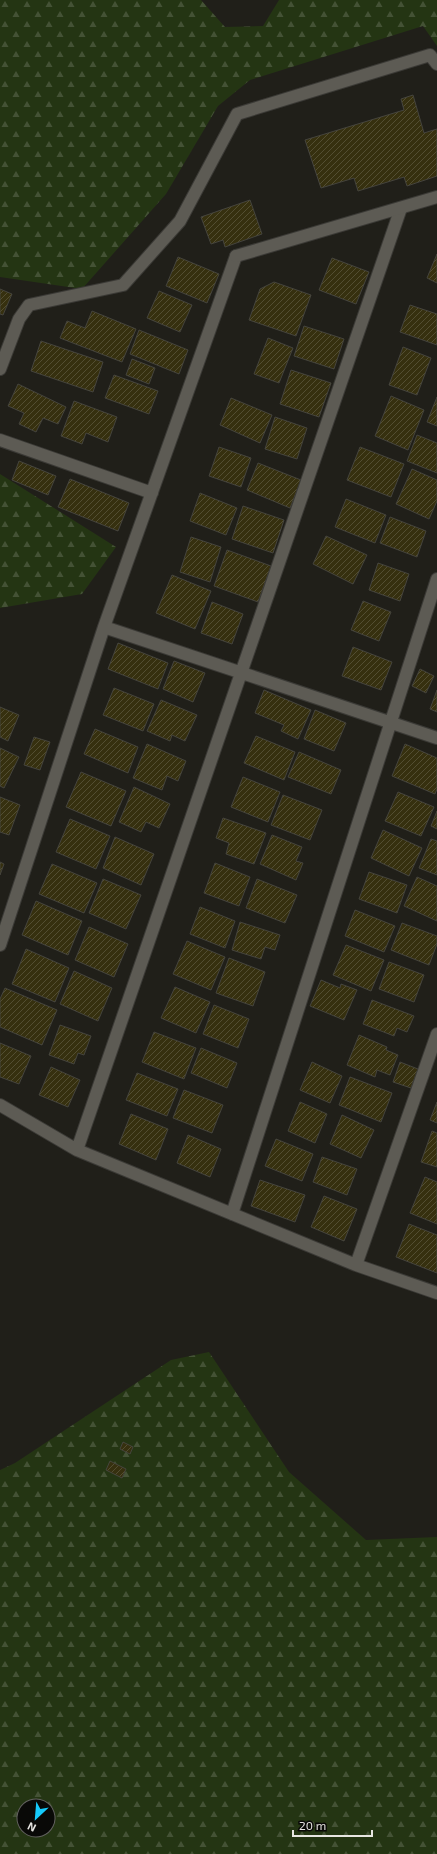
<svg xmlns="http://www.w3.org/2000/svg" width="437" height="1854" viewBox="0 0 437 1854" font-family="'Exo 2',sans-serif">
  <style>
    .forest { fill: url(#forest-firs); fill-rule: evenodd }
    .building { fill: url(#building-hatch); stroke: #45443d }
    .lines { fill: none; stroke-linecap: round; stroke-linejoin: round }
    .street-casing { stroke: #3b3a36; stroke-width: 14 }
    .secondary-casing { stroke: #3b3a36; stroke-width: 14 }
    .street { stroke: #5d5b54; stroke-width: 12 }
    .secondary { stroke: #5d5b54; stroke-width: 12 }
  </style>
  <defs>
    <pattern id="forest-firs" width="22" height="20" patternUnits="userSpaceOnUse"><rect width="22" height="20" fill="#243513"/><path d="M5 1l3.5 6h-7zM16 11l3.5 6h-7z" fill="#445235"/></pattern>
    <pattern id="building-hatch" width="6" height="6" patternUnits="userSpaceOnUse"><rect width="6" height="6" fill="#36300f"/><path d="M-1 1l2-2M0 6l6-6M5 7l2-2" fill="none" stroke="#534e32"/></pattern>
  </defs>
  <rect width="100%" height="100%" fill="#201f19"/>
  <!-- forest -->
  <path class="forest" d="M0 0H201L225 27 263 26 279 0H437V46L423 26 250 80 218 106 166 194 82 289 0 277Z
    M0 474 116 547 82 594 0 608Z
    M209 1352 289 1472 366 1540 437 1537V1854H0V1470L15 1463 171 1360ZM24 1806H48V1830H24Z"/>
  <!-- building -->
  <path class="building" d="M413 95 424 133 437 129V176L407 186 404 177 358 191 354 178 321 188 305 140 404 110 401 99Z
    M250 200 262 234 225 247 223 240 211 244 201 217Z
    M437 254V283L427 278Z
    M178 257 219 274 207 303 166 286Z
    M332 258 369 272 356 304 319 290Z
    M274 282 311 295 296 336 249 320 260 289Z
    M0 289 12 294 3 315 0 314Z
    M159 291 192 305 180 332 147 318Z
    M410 305 437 314V345L400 332Z
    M92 311 136 329 122 362 60 338 67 321 85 328Z
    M304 326 344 339 334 369 294 356Z
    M139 330 188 350 179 374 130 354Z
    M268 338 293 348 279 383 254 374Z
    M41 341 103 362 93 392 31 371Z
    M403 347 431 358 417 395 389 385Z
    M132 359 155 368 149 384 126 375Z
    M291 370 331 383 319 417 280 404Z
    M114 375 158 391 149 414 105 398Z
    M18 384 66 407 58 424 43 418 36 432 19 424 24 413 8 406Z
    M391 396 424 410 408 450 375 436Z
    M437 397V426L427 422Z
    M231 398 272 415 260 443 220 425Z
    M74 401 117 417 108 442 86 433 82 444 61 436Z
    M275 417 307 428 297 459 265 449Z
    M417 435 437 443V473L407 461Z
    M219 447 251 458 241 487 209 476Z
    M360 447 404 464 391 497 347 480Z
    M19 461 56 476 48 495 12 480Z
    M258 463 301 480 290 508 247 490Z
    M412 469 437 480V501L429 519 396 504Z
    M70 479 129 503 118 531 58 507Z
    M200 493 237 508 226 535 190 521Z
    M346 499 386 515 375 543 335 527Z
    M243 506 284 520 273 553 232 539Z
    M390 517 426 531 417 557 380 543Z
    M326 536 367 555 353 584 313 564Z
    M191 537 221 547 210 582 180 572Z
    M227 550 271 566 258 602 214 586Z
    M378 563 409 574 400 601 369 590Z
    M172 575 211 591 195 629 156 613Z
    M363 601 391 612 379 641 351 630Z
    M212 602 243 614 232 644 201 633Z
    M118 643 168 663 158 689 108 669Z
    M353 647 392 662 381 690 342 676Z
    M174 661 205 673 193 702 163 689Z
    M420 669 434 676 426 693 412 686Z
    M114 688 154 704 143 731 103 715Z
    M264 690 311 710 298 739 281 731 284 725 255 713Z
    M437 690V712L430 709Z
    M161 700 197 715 185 741 172 735 170 741 147 731Z
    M0 707 19 715 8 741 0 737Z
    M315 710 346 723 334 751 304 739Z
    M95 729 138 747 128 773 84 754Z
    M256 736 295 752 284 780 244 763Z
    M34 737 50 742 40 770 24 765Z
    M147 744 186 761 178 781 167 776 162 790 133 778Z
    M405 744 437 758V789L435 794 392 776Z
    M0 748 19 757 4 788 0 786Z
    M299 752 341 770 331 794 288 777Z
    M81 772 126 791 111 826 66 807Z
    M243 777 280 792 268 822 231 807Z
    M134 787 170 804 159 828 146 822 141 832 119 822Z
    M398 792 434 807 421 836 385 821Z
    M283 795 322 810 310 840 271 825Z
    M0 797 20 805 9 835 0 832Z
    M437 811V829L431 826Z
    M223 818 266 833 254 864 226 854 229 843 216 838Z
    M70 819 110 836 96 869 56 852Z
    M383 830 422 848 409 876 371 858Z
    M272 835 302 847 296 861 303 863 296 880 260 864Z
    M115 837 154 854 141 885 103 868Z
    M431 839 437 841V875L419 868Z
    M0 862 4 864 0 875Z
    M215 863 250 877 239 906 204 893Z
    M52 864 97 883 84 913 39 894Z
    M369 872 407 885 397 913 359 899Z
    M417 877 437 886V921L404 906Z
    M103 879 141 895 126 929 89 913Z
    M257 879 297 895 285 923 246 908Z
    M36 901 82 921 68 955 22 935Z
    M200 907 235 921 225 948 190 934Z
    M355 910 395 926 384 952 345 936Z
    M240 922 280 935 275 950 265 947 261 959 232 950Z
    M402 923 437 936V944L429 965 391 950Z
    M89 927 128 944 114 977 75 960Z
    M187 941 225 957 211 990 173 974Z
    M346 945 384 960 371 991 333 975Z
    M26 949 69 968 55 1002 12 984Z
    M229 958 265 972 253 1006 216 993Z
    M389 962 424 975 414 1002 379 989Z
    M74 971 112 988 98 1021 60 1004Z
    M321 980 340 988 341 984 357 990 344 1020 310 1006Z
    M175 987 210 1002 196 1033 161 1018Z
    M5 988 57 1010 42 1045 0 1027V999Z
    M372 1000 414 1016 407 1032 397 1028 394 1036 363 1024Z
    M214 1005 249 1019 238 1048 203 1034Z
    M60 1025 91 1036 84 1055 78 1053 74 1064 49 1055Z
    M154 1032 196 1048 184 1079 142 1062Z
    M359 1035 387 1047 386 1050 398 1055 390 1075 377 1070 375 1077 347 1065Z
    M0 1043 31 1056 19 1084 0 1077Z
    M201 1048 237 1063 227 1088 191 1073Z
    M312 1062 342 1076 330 1103 300 1090Z
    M400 1062 418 1069 411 1088 393 1082Z
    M51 1067 80 1080 68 1107 39 1095Z
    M137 1073 178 1089 167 1116 126 1100Z
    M350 1077 392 1093 381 1122 339 1105Z
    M184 1090 223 1105 212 1133 173 1118Z
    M300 1102 327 1114 315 1143 288 1131Z
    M437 1102V1123L430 1120Z
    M131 1114 168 1129 156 1160 119 1144Z
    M342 1115 374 1130 361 1158 330 1144Z
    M432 1131 437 1133V1167L421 1162Z
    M188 1135 221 1149 210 1177 177 1163Z
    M276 1139 313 1154 302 1181 265 1166Z
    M322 1157 357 1169 347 1195 313 1182Z
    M425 1177 437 1182V1224L410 1213Z
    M260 1180 305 1195 295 1222 251 1206Z
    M324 1196 357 1209 344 1241 311 1227Z
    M409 1224 437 1235V1273L396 1257Z
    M123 1442 133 1447 130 1454 120 1449Z
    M110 1461 126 1469 122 1478 106 1470Z"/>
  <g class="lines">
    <!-- street casing -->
    <g class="street-casing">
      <path id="street" d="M0 369 19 319 29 305 123 285 180 221 237 114 430 55 437 64
        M0 440 152 493
        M104 627 437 738
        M0 945 104 627 236 256
        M0 1105 77 1150 356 1265 437 1293
        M77 1150 401 208
        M232 1214 437 579
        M356 1265 437 1034"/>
    </g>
    <!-- secondary casing -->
    <g class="secondary-casing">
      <path id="secondary" d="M236 256 437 197"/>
    </g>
    <!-- street -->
    <use href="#street" class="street"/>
    <!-- secondary -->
    <use href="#secondary" class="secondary"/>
  </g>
  <!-- north arrow -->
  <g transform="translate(36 1818) rotate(206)"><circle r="19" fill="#090907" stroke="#62615f"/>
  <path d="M0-3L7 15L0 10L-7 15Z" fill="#15cafb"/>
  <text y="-6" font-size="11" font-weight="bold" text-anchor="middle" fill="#e7e6e2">N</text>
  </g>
  <!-- scale -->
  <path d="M293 1830v6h79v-6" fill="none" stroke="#e7e6e2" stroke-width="2"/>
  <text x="299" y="1830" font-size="12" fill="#e7e6e2" stroke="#090907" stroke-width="3" paint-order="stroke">20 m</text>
</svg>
